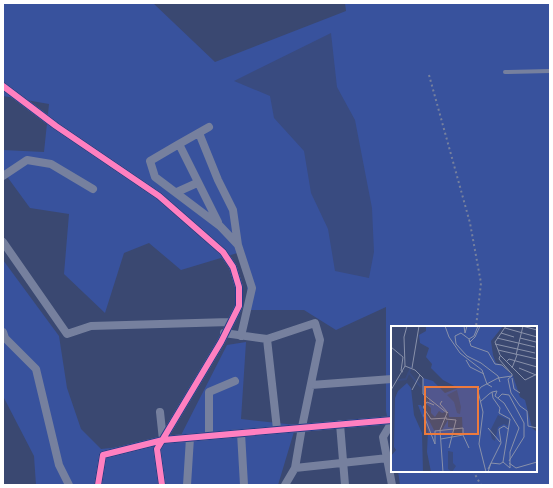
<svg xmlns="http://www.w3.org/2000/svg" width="553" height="488" viewBox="0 0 553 488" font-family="'Noto Sans',sans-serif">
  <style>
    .green { fill: #38529d }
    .water { fill: #394b80 }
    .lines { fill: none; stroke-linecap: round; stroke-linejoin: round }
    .path { stroke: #76809e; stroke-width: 2; stroke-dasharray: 2 3; stroke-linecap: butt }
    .service { stroke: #76809e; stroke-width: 4 }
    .minor { stroke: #76809e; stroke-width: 8 }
    .cycleway-casing { stroke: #243c87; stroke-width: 8 }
    .cycleway { stroke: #ff80c0; stroke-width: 6 }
    .inset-river { fill: none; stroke: #394b80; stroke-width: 2 }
    .inset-road { fill: none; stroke: #8991aa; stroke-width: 1 }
    .view { fill: #ed7a3d; fill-opacity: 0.15; stroke: #ed7a3d; stroke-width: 2 }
    .inset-edge { fill: none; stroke: #fff; stroke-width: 2 }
  </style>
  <rect width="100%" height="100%" fill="#3a4871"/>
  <!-- green -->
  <path class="green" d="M3 3H153L215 62 346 11 345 3H550V485H400L398 471H536V327H392V443L386 411V307L336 330 304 310H249L244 251 181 270 149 243 124 253 105 313 64 274 69 214 30 208 3 171V150L44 152 49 104 3 96Z
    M3 260 59 336 67 388 81 429 101 449 178 441 227 345 246 342 241 419 296 425 278 485H36L34 456 3 396Z"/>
  <!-- water -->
  <path class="water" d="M331 33 337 87 355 120 372 208 374 252 369 278 335 271 328 229 311 193 304 151 274 118 270 96 234 81Z"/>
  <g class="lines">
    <!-- path -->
    <path class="path" d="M429 75 470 223 481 283 476 327
      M473 471 481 485"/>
    <!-- service -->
    <path class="service" d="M505 72 550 71"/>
    <!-- minor -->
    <path class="minor" d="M3 86 56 126 159 196 223 252 233 267 239 287V306L221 342 157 449 162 485
      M209 127 179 144 218 222
      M199 133 218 180 233 210 238 245
      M179 144 150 161 155 177 220 226 238 245 252 288 241 336
      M3 176 27 160 51 164 93 189
      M177 192 197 183
      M3 242 67 334 91 326 230 322
      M3 332 5 338 36 369 59 465 69 485
      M224 333 267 339 315 323 320 340 302 427 295 468 285 485
      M267 339 277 429
      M311 385 392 379
      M160 412 163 440
      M392 422 383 437 392 485
      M340 424 345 485
      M241 433 244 485
      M209 436V392L235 381
      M295 468 388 458
      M98 485 103 455 163 440 392 420
      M187 485 190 438"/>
    <!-- cycleway casing -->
    <g class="cycleway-casing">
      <path id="cycleway" d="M3 86 56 126 159 196 223 252 233 267 239 287V306L221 342 157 449 162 485
        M98 485 103 455 163 440 392 420"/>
    </g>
    <!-- cycleway -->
    <use href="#cycleway" class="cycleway"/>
  </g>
  <!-- overview -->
  <g transform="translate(391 326)">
    <rect width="146" height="146" fill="#3a4871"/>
    <path d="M35 0H112L100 15 102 29 105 37 109 38 122 50 129 71 134 74 141 102 146 106V146H40L36 126 37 105 27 79H30L43 104H51L57 94V101L62 102 60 111 72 110 71 91H58L57 85 51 87 48 85 44 91 40 87V82L32 75 38 76V71L32 70V52L42 55 54 67 67 62 52 54 40 42 41 38 35 31 38 22 29 17 28 9 35 5ZM16 57 20 62 23 89 31 107 32 146H0V130L5 124 3 121 4 72 7 65Z" fill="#38529d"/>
    <path d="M66 64 70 81 69 88 66 87 63 76 56 69ZM107 89 118 94 117 100 113 98 107 101 104 115 101 113 99 105ZM57 125 62 126V137L65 140 61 146 57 143Z" fill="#394b80"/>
    <path class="inset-river" d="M20 40 18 47 30 61M7 54 15 53 18 46"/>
    <path class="inset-road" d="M54 0 58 11 69 27 91 44 96 58 101 61M73 0 74 7 76 0M87 0 83 10 78 13 79 16 84 11 89 0M115 0 104 16 109 29 134 54 146 48M131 0 146 4M114 2 146 11M110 7 123 11M106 12 144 21M129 12 145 16M146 12V32M78 13 70 7 64 10 65 18 76 30 90 37 107 50 109 56M78 14 80 20 97 26 104 38 111 39 121 48V50L107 52 90 61 87 65 92 86 88 118 95 146M104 18 144 27M0 21 12 31 10 45 12 46M107 24 146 33M125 29 132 0M109 30 108 33 119 46M75 34 79 41 93 48M115 36 118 33 146 41M14 40 24 44 32 52V68L56 87 49 104 52 146M21 42 28 0M121 42 126 29M128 42 145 49M121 50 117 53 120 67 129 80 136 85 137 100 146 102M121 52 123 63 129 67M0 64 14 40 13 11 16 0M21 64 29 49M107 72 111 68 118 69 133 97V111L118 135M51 75 49 78 57 87M89 76 98 68 101 66 106 65 104 70 113 77 128 102 119 126V142L112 136 119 93 108 87 109 82 102 72 101 66M43 79 36 76 32 81 40 93 56 92M34 84 33 90 44 118V105L72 102V109L50 113M55 93 65 94 58 122M97 102 109 116M72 109 78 122M118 137 125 142 146 136M97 143 110 117 108 103 113 100 117 103M97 146 100 137 109 138 112 136"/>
    <path class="view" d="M34 61H87V108H34Z"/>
    <rect width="146" height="146" class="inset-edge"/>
  </g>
  <!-- border -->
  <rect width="553" height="488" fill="none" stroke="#ffffff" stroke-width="8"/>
</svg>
